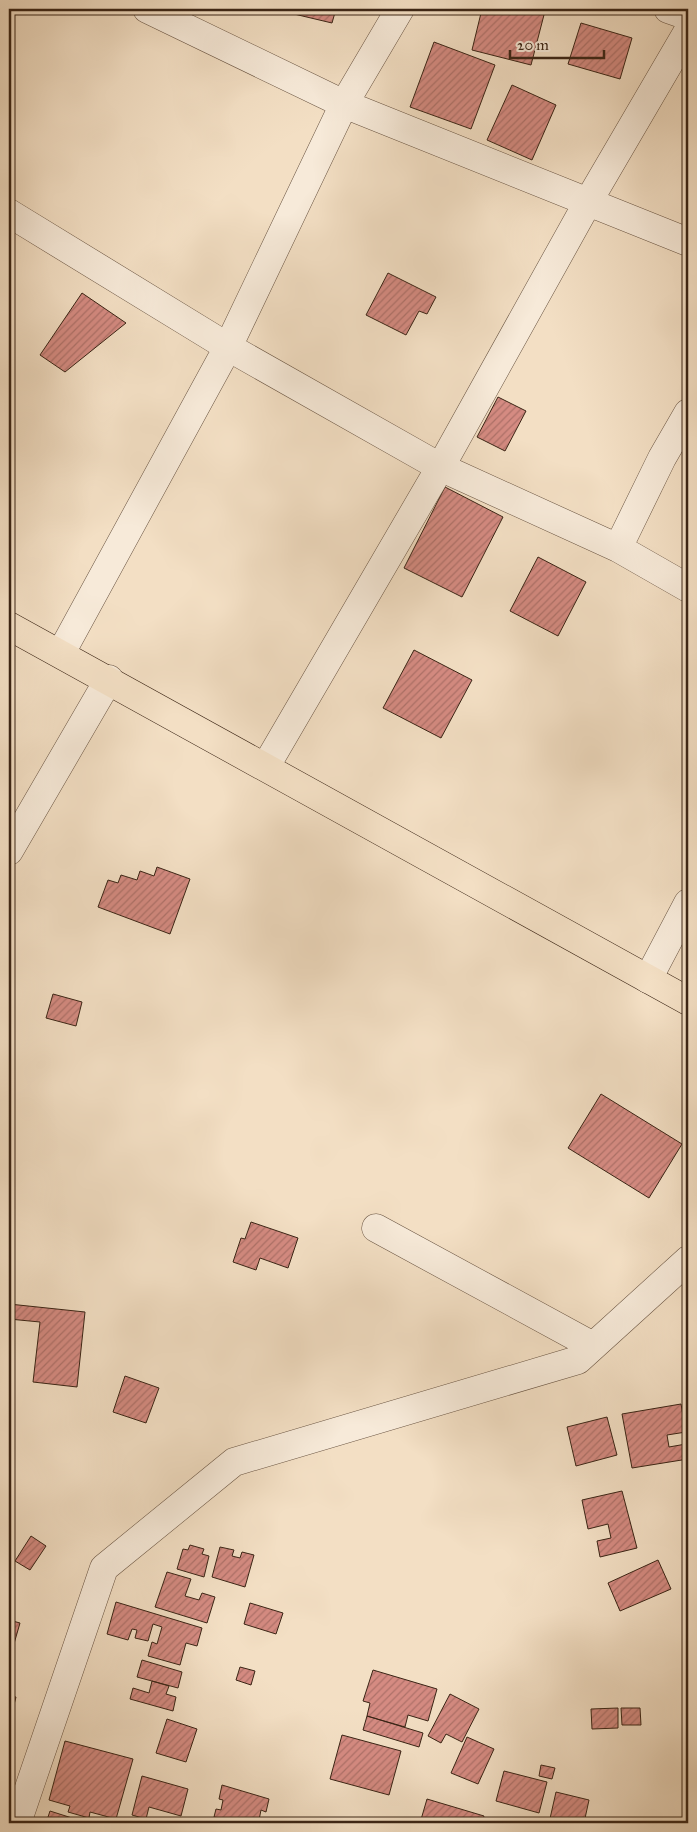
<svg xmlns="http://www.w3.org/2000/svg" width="697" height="1832" viewBox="0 0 697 1832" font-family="'IM FELL Great Primer',serif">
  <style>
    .building { fill: url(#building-hatch); stroke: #3a2415 }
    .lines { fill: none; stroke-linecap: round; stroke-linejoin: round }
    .minor-casing { stroke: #685341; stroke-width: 29 }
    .major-casing { stroke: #3a2415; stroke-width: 29 }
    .minor { stroke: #f7ead9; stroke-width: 28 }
    .major { stroke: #f3dfc4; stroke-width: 28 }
  </style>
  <defs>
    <pattern id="building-hatch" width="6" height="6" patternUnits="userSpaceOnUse" patternTransform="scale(1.25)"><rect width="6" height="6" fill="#d58b82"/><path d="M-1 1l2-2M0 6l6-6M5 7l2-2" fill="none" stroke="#ae7169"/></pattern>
  </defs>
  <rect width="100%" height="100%" fill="#f3dfc4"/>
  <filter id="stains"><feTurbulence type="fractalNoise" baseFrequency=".004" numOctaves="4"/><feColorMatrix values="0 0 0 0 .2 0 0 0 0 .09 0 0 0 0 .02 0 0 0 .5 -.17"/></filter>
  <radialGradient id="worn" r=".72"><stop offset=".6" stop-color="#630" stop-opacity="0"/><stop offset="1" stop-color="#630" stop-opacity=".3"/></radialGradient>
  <!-- building -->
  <path class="building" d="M273 9H336L332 23Z
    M482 9H535L545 11 531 65 472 50Z
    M581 23 632 38 620 79 568 64Z
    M434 42 495 65 471 129 410 107Z
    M512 85 556 105 532 160 487 140Z
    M388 273 436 297 427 314 419 311 406 335 366 315Z
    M82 293 126 323 65 372 40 355Z
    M498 397 526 411 505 451 477 437Z
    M445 487 503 517 462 597 404 568Z
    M538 557 586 582 558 636 510 611Z
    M414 650 472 680 441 738 383 708Z
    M157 867 190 879 170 934 98 907 108 880 118 883 121 875 137 880 140 871 154 876Z
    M53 994 82 1002 76 1026 46 1018Z
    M601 1094 682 1144 649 1198 568 1148Z
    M251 1222 298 1238 288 1268 260 1258 256 1270 233 1262 241 1238 245 1239Z
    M9 1304 85 1312 77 1387 33 1382 40 1322 9 1319Z
    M9 1336H13L9 1387Z
    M125 1376 159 1388 146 1423 113 1412Z
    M681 1404 686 1432 667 1435 669 1447 686 1444 688 1459 632 1468 622 1414Z
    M607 1417 617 1455 576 1466 567 1427Z
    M622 1491 637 1548 600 1557 597 1541 611 1538 608 1524 588 1529 582 1500Z
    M31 1536 46 1546 30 1570 15 1561Z
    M190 1545 204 1549 202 1554 209 1556 204 1577 177 1569 183 1549 188 1550Z
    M220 1547 234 1550 232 1556 240 1558 242 1552 254 1555 245 1587 212 1577Z
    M658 1560 671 1589 620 1611 608 1583Z
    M167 1572 191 1579 185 1596 199 1600 202 1593 215 1597 207 1623 155 1607Z
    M116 1602 202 1628 197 1646 186 1643 180 1665 148 1656 152 1642 157 1644 162 1627 153 1624 148 1641 135 1638 137 1630 132 1629 128 1640 107 1634Z
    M250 1603 283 1613 276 1634 244 1624Z
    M9 1620 20 1623 9 1661Z
    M142 1660 182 1672 178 1688 137 1677Z
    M240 1667 255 1671 251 1685 236 1680Z
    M373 1670 437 1689 428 1721 408 1715 405 1727 367 1716 370 1703 363 1701Z
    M152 1681 169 1686 166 1694 176 1697 173 1711 130 1699 133 1688 149 1693Z
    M450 1694 479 1709 462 1742 446 1734 441 1743 428 1736Z
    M9 1696 16 1697 9 1724Z
    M618 1708V1728L592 1729 591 1709Z
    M621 1708H640L641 1725H622Z
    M367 1716 423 1733 419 1747 363 1730Z
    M167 1719 197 1729 186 1762 156 1753Z
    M342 1735 401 1751 389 1795 330 1779Z
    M467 1737 494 1749 478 1784 451 1773Z
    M65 1741 133 1759 116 1819 90 1812 89 1818 68 1812 70 1806 49 1800Z
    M541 1765 555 1768 552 1779 539 1776Z
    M504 1771 547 1782 539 1813 496 1801Z
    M142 1776 188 1789 181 1816 149 1807 146 1819 132 1815Z
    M222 1785 269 1799 266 1812 261 1810 259 1820 261 1821V1823H238L214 1817 216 1809 221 1810 223 1800 219 1799Z
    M556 1792 589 1800 584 1823H549Z
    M427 1799 484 1816 482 1823H420Z
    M50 1811 72 1818 71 1823H46Z"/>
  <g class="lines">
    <!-- minor casing -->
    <g class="minor-casing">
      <path id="minor" d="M147 9 344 104 688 242
        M668 9 688 16
        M9 213 228 347 440 467 618 548
        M688 413 662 458 618 548 688 588
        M61 653 228 347 344 104 400 9
        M266 766 445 459 588 202 688 31
        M9 851 109 679
        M648 979 688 903
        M376 1228 593 1346
        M17 1823 104 1568 234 1462 578 1360 688 1260"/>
    </g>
    <!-- major casing -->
    <g class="major-casing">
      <path id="major" d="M9 626 688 1001"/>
    </g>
    <!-- minor -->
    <use href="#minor" class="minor"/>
    <!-- major -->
    <use href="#major" class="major"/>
  </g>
  <!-- margin -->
  <rect width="697" height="1832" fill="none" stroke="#f3dfc4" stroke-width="30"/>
  <rect x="10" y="10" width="677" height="1812" fill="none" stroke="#3a2415" stroke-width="2.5"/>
  <rect x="15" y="15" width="667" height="1802" fill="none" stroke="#3a2415"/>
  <!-- scale -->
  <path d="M510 50v8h94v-8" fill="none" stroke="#3a2415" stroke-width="2.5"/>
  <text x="517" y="50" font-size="15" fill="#3a2415" stroke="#f7ead9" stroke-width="4" paint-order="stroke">20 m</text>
  <rect width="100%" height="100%" filter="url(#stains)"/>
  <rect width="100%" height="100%" fill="url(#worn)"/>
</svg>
